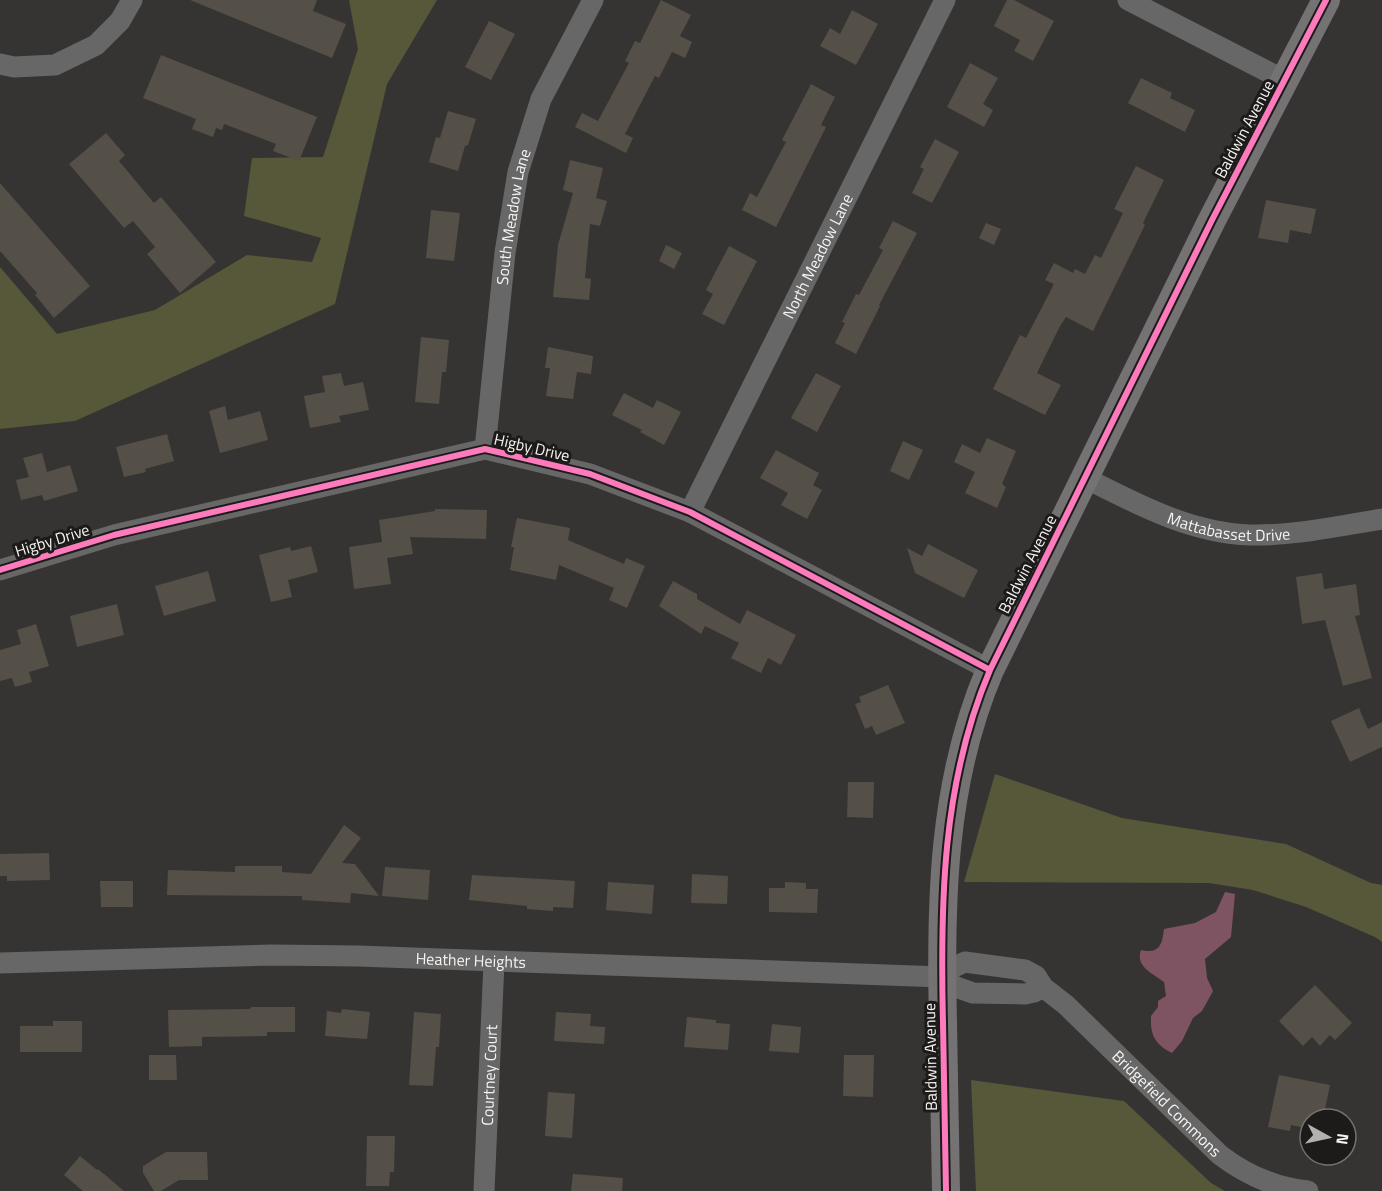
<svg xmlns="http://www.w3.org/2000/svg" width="1382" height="1191" viewBox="0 0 1382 1191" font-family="'Titillium Web',sans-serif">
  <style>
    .green { fill: #57573a }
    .water { fill: #7f5462 }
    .building { fill: #544f47 }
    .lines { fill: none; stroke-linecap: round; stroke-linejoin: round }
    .street { stroke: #686767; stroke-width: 21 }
    .secondary { stroke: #747272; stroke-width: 28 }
    .cycleway-casing { stroke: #1d1b1a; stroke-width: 10 }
    .cycleway { stroke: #fd7abc; stroke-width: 6 }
    .labels { text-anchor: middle; stroke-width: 6; stroke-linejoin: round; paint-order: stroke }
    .street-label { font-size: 16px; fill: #f6f4f2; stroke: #1d1b1a }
  </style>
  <rect width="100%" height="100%" fill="#363432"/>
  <!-- green -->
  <path class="green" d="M349 0H437L387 84 335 304 75 421 0 429V267L57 334 155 310 247 255 312 262 321 238 244 216 252 158 323 157 358 49Z
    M995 774 1122 818 1286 844 1371 883 1382 885V942L1375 937 1306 907 1253 890 1209 883 964 882Z
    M971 1080 1124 1101 1211 1183 1225 1191H976Z"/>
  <!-- water -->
  <path class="water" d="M1225 892 1235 894 1231 937 1205 959 1207 978 1213 991 1202 1011 1193 1018 1182 1041 1172 1053C1155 1044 1150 1035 1151 1016L1158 1007V1001L1166 996 1164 982C1153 973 1135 967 1141 950 1159 954 1162 946 1164 929L1195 923 1216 912Z"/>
  <!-- building -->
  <path class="building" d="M190 0H317L313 11 346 24 332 58Z
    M661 0 691 15 680 36 692 42 685 58 672 52 659 78 655 76 625 134 633 138 626 153 575 127 582 113 598 121 629 63 625 61 635 41 640 43Z
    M1007 0H1014L1054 21 1033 61 1014 51 1020 40 994 26Z
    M852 10 878 24 856 65 820 46 830 28 840 34Z
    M489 21 515 34 491 80 465 67Z
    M161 55 317 117 299 161 273 151 276 144 224 124 222 130 216 128 213 137 192 129 196 119 143 98Z
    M970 63 998 78 983 104 993 110 984 127 947 107Z
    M1141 78 1172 93 1170 98 1195 110 1185 132 1128 103Z
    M811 84 835 97 821 125 826 127 776 227 742 210 750 193 757 197 786 142 782 140Z
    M448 111 476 119 468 145 465 146 458 171 429 162 436 137 440 138Z
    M106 133 125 155 119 161 154 203 161 197 216 262 180 293 147 254 155 247 133 221 124 228 69 164Z
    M935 139 959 152 932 203 912 193 924 169 920 167Z
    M570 160 603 168 596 198 607 201 600 226 590 224 585 278 591 279 589 300 553 297 558 245 573 193 563 190Z
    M1136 166 1164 180 1143 223 1145 225 1093 331 1066 317 1059 328 1037 373 1061 385 1045 415 993 389 1020 335 1026 338 1054 284 1045 280 1054 263 1073 273 1075 269 1085 274 1095 255 1101 258 1123 213 1114 209Z
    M0 183 90 286 54 318 35 295 37 293 0 251Z
    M1266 200 1316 209 1311 234 1290 230 1288 243 1258 238Z
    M431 210 460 213 454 261 426 258Z
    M893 221 917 233 879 305 880 306 856 354 835 343 845 323 842 322 856 294 859 295 883 250 879 248Z
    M986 223 1001 229 994 245 979 238Z
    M666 245 682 253 674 269 659 261Z
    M729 246 757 261 724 325 702 314 713 294 706 290Z
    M421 337 449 340 446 372H442L439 404 415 402Z
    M548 347 593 356 591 374 577 372 573 399 546 396 550 368H545Z
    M341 373 344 386 363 382 369 410 339 416 341 422 310 428 304 396 325 392 322 376Z
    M816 373 841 386 817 432 791 418Z
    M624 393 653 408 657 400 681 412 664 445 640 432 642 430 612 415Z
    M225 406 228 420 260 411 268 440 220 453 209 411Z
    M167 434 174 461 145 469 146 472 124 477 116 447Z
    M987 438 1016 451 1002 484 1006 487 997 508 965 493 975 472 954 462 962 444 980 453Z
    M903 441 923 450 909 480 890 471Z
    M776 450 819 473 813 485 822 490 807 519 781 505 788 493 760 478Z
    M42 453 47 472 70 465 78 491 44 501 42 495 21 500 16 480 29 477 23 458Z
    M435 509 487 510 486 539 410 537 413 554 387 558 391 584 354 589 349 547 382 542 379 520 435 511Z
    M517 518 570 528 568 540 624 564 626 558 645 566 627 608 609 600 614 588 559 565 556 580 510 570 514 547H511Z
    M928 544 978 570 964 598 915 573 907 548 922 556Z
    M311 546 318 572 288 580 292 597 271 602 259 555 290 547 291 551Z
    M208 571 216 601 164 616 155 586Z
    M1322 573 1324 589 1356 584 1360 615 1355 616 1372 678 1343 686 1325 620 1302 624 1296 577Z
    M673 581 697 594V599L740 624 747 610 796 635 781 665 768 658 761 673 731 658 739 643 705 626 701 634 659 606Z
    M117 604 124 635 77 647 70 616Z
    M36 624 49 666 29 672 32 682 15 687 12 678 0 681V650L21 644 17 630Z
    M888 685 905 723 876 735 872 726 865 729 855 704 861 702 859 697Z
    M1359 708 1368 729 1382 722V747L1350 762 1331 721Z
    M848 782H874L873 818 847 817Z
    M344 825 361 838 342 863 355 864 379 896 351 893 350 903 302 900V896L167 895 168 870 235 872V866H282V872L311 874Z
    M49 853 50 880 7 881V876H0V854Z
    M385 867 430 870 428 900 382 896Z
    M692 874 728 876 727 904 691 903Z
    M472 875 575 881 573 908 553 907V911L527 909V906L469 900Z
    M100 881H133V907H101Z
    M608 882 654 885 652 914 606 910Z
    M785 882 806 883V889H818L817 913 769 912V888H785Z
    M1315 985 1352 1023 1335 1040 1330 1035 1320 1046 1312 1037 1303 1046 1279 1021Z
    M252 1007H295V1032H267V1036L202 1037V1046L169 1047 168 1010 249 1009Z
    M342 1009 370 1012 367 1039 325 1036 327 1011 341 1013Z
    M414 1012 441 1014 439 1047H436L433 1086 409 1085Z
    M556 1012 591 1014 590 1026 605 1027 604 1044 554 1041Z
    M687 1017 716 1020V1023L730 1024 728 1050 684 1047Z
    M53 1021H82V1052H20V1026H53Z
    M772 1024 801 1027 799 1053 769 1051Z
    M149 1055H176L177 1080H149Z
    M844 1055H874L873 1097 843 1096Z
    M1279 1075 1330 1085 1323 1119H1310V1129L1291 1125 1290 1131 1268 1127Z
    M548 1092 575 1094 572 1138 545 1136Z
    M367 1136H395L394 1172H390L389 1186H366Z
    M166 1152H207L208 1180H179L161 1191H154L143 1173V1166Z
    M80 1156 97 1170 98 1169 124 1191H83L64 1175Z
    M573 1174 623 1178 622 1191H571Z"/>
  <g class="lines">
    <!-- street -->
    <g class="street">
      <path d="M1128 0 1284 80"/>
      <path d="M0 64 14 67 55 65 96 45 120 21 132 0"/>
      <path id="s1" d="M485 449 505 253 518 172 541 99 593 0"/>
      <path id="s2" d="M1085 478C1137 504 1190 533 1250 535 1294 536 1338 526 1382 519"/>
      <path id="s3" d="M690 512 945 0"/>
      <path d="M0 570 114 535 485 449 590 474 690 512 990 670"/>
      <path id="s4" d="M0 963 271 955 358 956 942 977"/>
      <path id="s5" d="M942 977 954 967 965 962 1025 970 1036 976 1043 987 1066 1005 1220 1155C1245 1174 1276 1188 1308 1191"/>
      <path d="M942 977 956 987 973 993 1025 994 1034 992 1043 987"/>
      <path id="s6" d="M484 1191 494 962"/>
    </g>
    <!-- secondary -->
    <path class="secondary" d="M946 1191C945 1135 944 1079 943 1023 940 903 942 782 990 670L1212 220 1326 0"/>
    <!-- cycleway casing -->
    <g class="cycleway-casing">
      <path id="cycleway" d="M0 570 114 535 485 449 590 474 690 512 990 670
        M946 1191C945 1135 944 1079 943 1023 940 903 942 782 990 670L1212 220 1326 0"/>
    </g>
    <!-- cycleway -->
    <use href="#cycleway" class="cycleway"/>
  </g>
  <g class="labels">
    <!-- street labels -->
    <g class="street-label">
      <text transform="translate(1244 129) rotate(-62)" y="6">Baldwin Avenue</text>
      <text dy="6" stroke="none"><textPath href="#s1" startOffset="234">South Meadow Lane</textPath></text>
      <text dy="6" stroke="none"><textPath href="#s3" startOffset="286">North Meadow Lane</textPath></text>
      <text transform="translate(532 447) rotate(13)" y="6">Higby Drive</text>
      <text dy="6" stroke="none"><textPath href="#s2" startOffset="154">Mattabasset Drive</textPath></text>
      <text transform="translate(52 540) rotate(-17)" y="6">Higby Drive</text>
      <text transform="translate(1027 564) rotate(-63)" y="6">Baldwin Avenue</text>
      <text dy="6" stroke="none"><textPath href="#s4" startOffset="471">Heather Heights</textPath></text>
      <text transform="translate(930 1057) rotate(-91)" y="6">Baldwin Avenue</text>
      <text dy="6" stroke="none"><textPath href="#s6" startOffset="116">Courtney Court</textPath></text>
      <text dy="6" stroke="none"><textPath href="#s5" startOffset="284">Bridgefield Commons</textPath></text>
    </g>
  </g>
  <!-- north arrow -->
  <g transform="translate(1328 1137) rotate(98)"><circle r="28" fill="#1d1b1a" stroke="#747270" stroke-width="1.5"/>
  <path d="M0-4.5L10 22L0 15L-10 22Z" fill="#b3b1af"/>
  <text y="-9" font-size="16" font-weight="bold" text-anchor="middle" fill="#f6f4f2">N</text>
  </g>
</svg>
